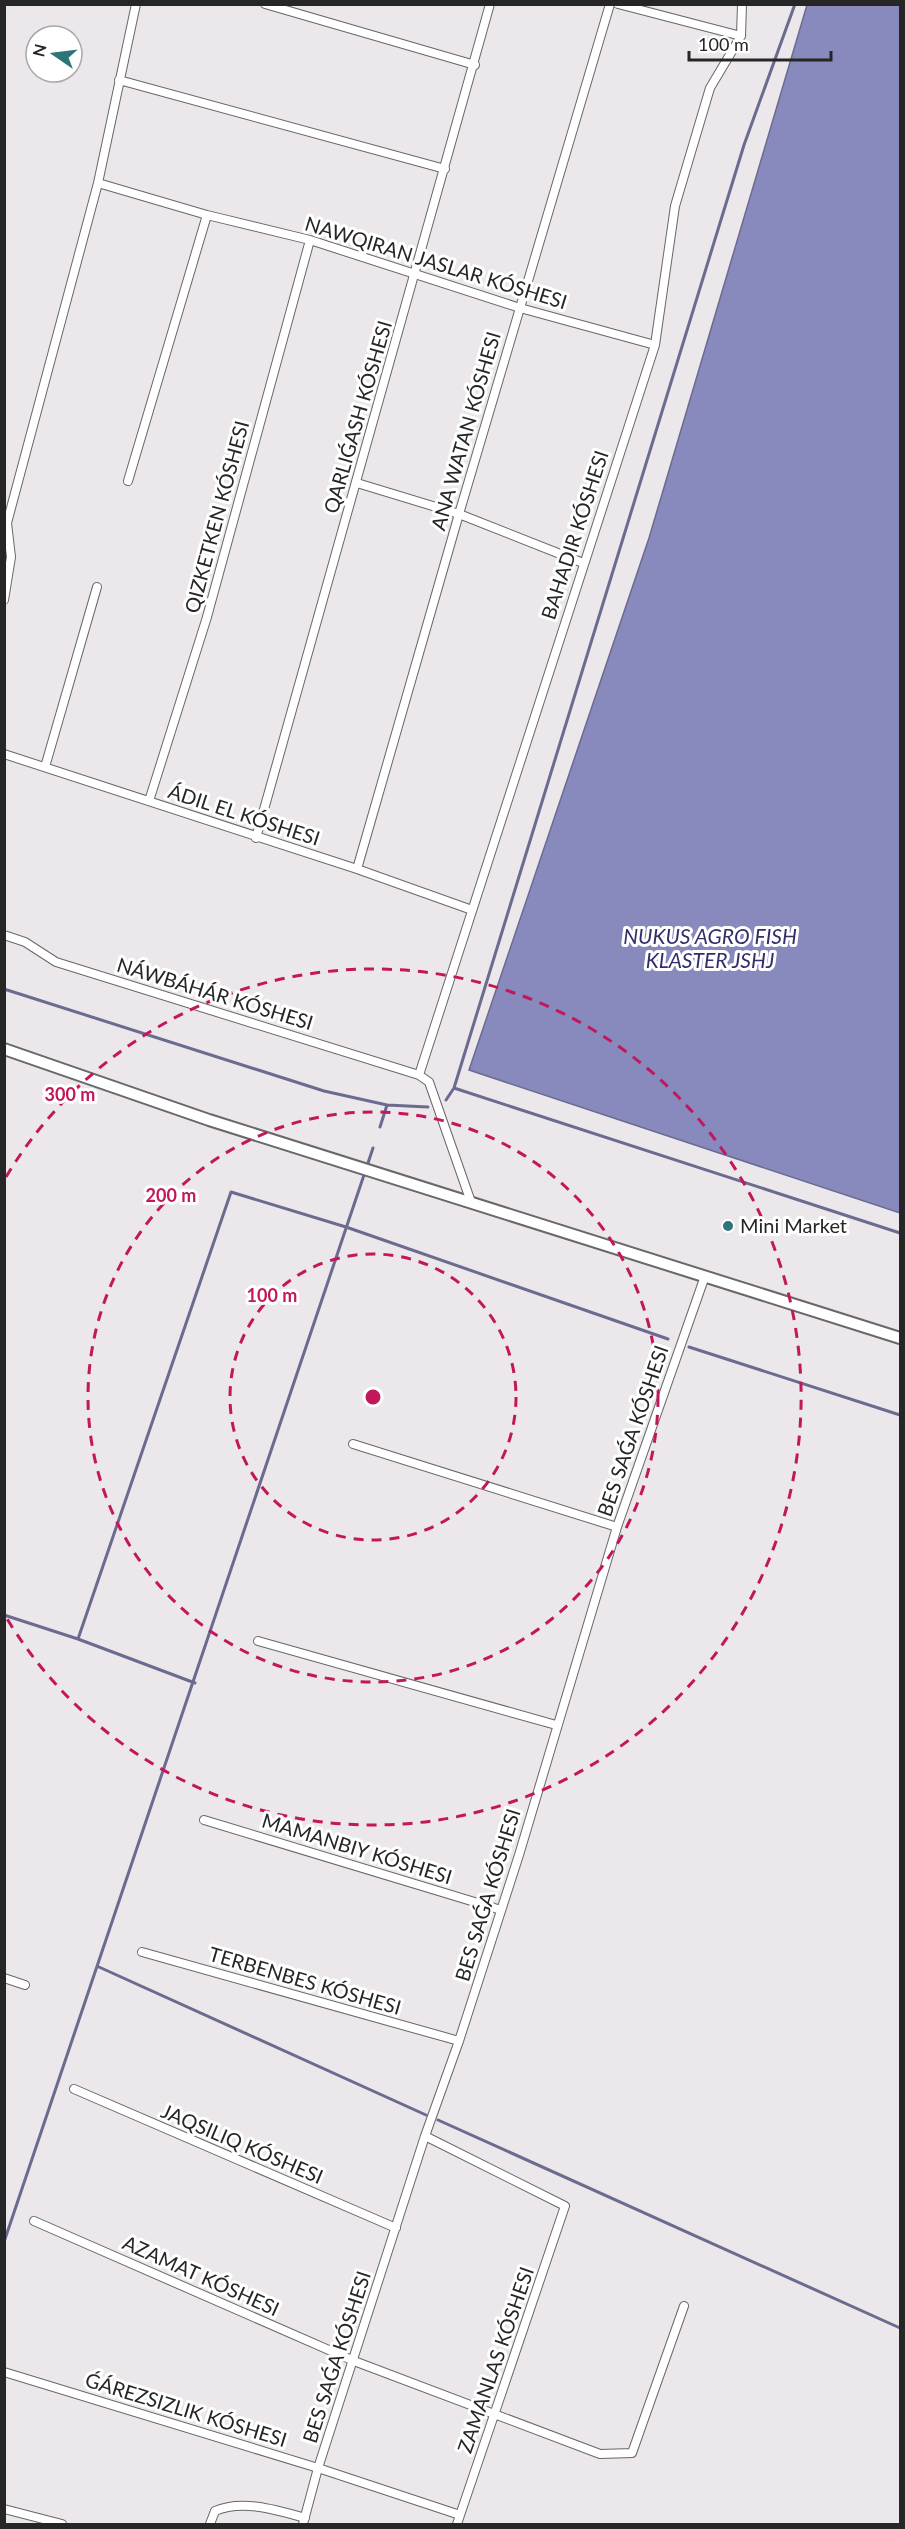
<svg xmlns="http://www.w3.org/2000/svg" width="905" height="2529" viewBox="0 0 905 2529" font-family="Lato,sans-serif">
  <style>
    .water { fill: #8889bc; stroke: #6b6b8f; stroke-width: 1.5 }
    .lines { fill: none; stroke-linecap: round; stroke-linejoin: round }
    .stream { stroke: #6b6b8f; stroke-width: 3 }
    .street-casing { stroke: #696769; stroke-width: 10 }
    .secondary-casing { stroke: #696769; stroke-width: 14 }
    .street { stroke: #fff; stroke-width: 8 }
    .secondary { stroke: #fff; stroke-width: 10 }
    .ring { fill: none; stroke: #c2185b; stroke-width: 3; stroke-dasharray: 10 8 }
    .poi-dot { fill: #2b757b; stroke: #fff; stroke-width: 2 }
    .labels { text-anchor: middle; stroke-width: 6; stroke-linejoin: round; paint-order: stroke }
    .street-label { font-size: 20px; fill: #272626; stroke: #fff }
    .poi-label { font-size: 20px; fill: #272626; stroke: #fff; text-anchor: start }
    .water-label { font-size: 21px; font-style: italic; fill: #322d6b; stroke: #fff }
    .centre { fill: #c2185b; stroke: #fff; stroke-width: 3 }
    .ring-label { font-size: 18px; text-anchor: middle; font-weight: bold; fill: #c2185b; stroke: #fff; stroke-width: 6; stroke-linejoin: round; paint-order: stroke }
  </style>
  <rect width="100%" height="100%" fill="#ebe7ea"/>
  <!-- water -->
  <path class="water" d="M807 5H900V1213L469 1070 649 538Z"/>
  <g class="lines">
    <!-- stream -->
    <path class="stream" d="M4 989 324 1091 387 1105 380 1127
      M454 1088 900 1233
      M446 1100 454 1088 744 145 795 4
      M387 1105 428 1107
      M367 1166 373 1148
      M689 1347 900 1415
      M4 1615 78 1639 231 1192 346 1227 668 1339
      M78 1639 195 1683
      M99 1967 426 2115
      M438 2120 900 2328
      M4 2242 365 1172"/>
    <!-- street casing -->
    <g class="street-casing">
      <path id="street" d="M265 4 475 65
        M618 4 741 36
        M119 80 445 169
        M98 183 207 215 310 240 520 308 655 345
        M128 481 207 215
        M357 483 459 514 583 563
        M4 600 11 557 7 523 98 183 136 4
        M4 754 357 869 472 910
        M45 767 97 587
        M149 801 207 617 310 240
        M256 838 490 4
        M357 869 459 514 610 4
        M4 935 25 942 56 962 419 1075 429 1082 471 1202
        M419 1075 655 345 675 206 710 88 741 36 742 4
        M353 1444 617 1527
        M258 1641 556 1725
        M204 1820 501 1910
        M142 1952 459 2041
        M4 1978 25 1985
        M74 2089 396 2228
        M425 2136 565 2206 457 2524
        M34 2221 354 2361 600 2454 632 2453 684 2306
        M4 2372 318 2468 460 2515
        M4 2509 62 2524
        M210 2524 215 2511C242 2499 277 2510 305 2518
        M303 2524 318 2468 425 2136 459 2041 519 1855 617 1527 705 1276"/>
    </g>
    <!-- secondary casing -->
    <g class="secondary-casing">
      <path id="secondary" d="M4 1049 209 1120 900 1338"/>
    </g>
    <!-- street -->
    <use href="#street" class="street"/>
    <!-- secondary -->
    <use href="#secondary" class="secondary"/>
  </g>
  <!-- distance rings -->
  <g class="ring">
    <circle cx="373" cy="1397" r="143"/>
    <circle cx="373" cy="1397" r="285"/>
    <path d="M6 1177A428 428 0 1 1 6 1617"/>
  </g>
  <!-- markers -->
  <circle class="poi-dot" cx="728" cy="1226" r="6"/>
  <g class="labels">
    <!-- street labels -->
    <g class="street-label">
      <text transform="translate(436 263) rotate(17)" y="7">NAWQIRAN JASLAR KÓSHESI</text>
      <text transform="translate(358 417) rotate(-74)" y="7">QARLIǴASH KÓSHESI</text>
      <text transform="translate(466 431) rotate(-74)" y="7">ANA WATAN KÓSHESI</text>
      <text transform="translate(217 517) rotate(-75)" y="7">QIZKETKEN KÓSHESI</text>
      <text transform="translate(575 535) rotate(-72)" y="7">BAHADIR KÓSHESI</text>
      <text transform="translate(244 815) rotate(18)" y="7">ÁDIL EL KÓSHESI</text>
      <text transform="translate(215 994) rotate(17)" y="7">NÁWBÁHÁR KÓSHESI</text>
      <text transform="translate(633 1431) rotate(-71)" y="7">BES SAǴA KÓSHESI</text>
      <text transform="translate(357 1849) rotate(17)" y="7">MAMANBIY KÓSHESI</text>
      <text transform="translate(488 1895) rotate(-73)" y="7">BES SAǴA KÓSHESI</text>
      <text transform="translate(305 1981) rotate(16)" y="7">TERBENBES KÓSHESI</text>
      <text transform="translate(242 2144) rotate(23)" y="7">JAQSILIQ KÓSHESI</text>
      <text transform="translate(201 2276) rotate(24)" y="7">AZAMAT KÓSHESI</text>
      <text transform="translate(337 2357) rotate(-72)" y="7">BES SAǴA KÓSHESI</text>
      <text transform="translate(496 2360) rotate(-71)" y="7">ZAMANLAS KÓSHESI</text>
      <text transform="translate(186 2410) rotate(17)" y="7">ǴÁREZSIZLIK KÓSHESI</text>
    </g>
    <!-- poi labels -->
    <g class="poi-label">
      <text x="740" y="1233">Mini Market</text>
    </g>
    <!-- water labels -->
    <g class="water-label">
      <text x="710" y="944">NUKUS AGRO FISH<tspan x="710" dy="24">KLASTER JSHJ</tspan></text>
    </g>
  </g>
  <circle cx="373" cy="1397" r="9" class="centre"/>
  <g class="ring-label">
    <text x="70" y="1101">300 m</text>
    <text x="171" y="1202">200 m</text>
    <text x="272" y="1302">100 m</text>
  </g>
  <!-- border -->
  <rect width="905" height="2529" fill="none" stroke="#272626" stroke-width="12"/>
  <!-- north arrow -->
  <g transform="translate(54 54) rotate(284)"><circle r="28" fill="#ffffff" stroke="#a9a8a8" stroke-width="1.5"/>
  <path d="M0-4.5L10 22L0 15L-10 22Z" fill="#2b757b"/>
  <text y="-9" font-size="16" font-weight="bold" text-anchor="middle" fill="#272626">N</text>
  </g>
  <!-- scale -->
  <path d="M689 51v9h142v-9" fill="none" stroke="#272626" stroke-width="3"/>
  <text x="698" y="51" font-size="18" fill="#272626" stroke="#ffffff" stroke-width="4.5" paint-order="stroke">100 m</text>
</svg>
